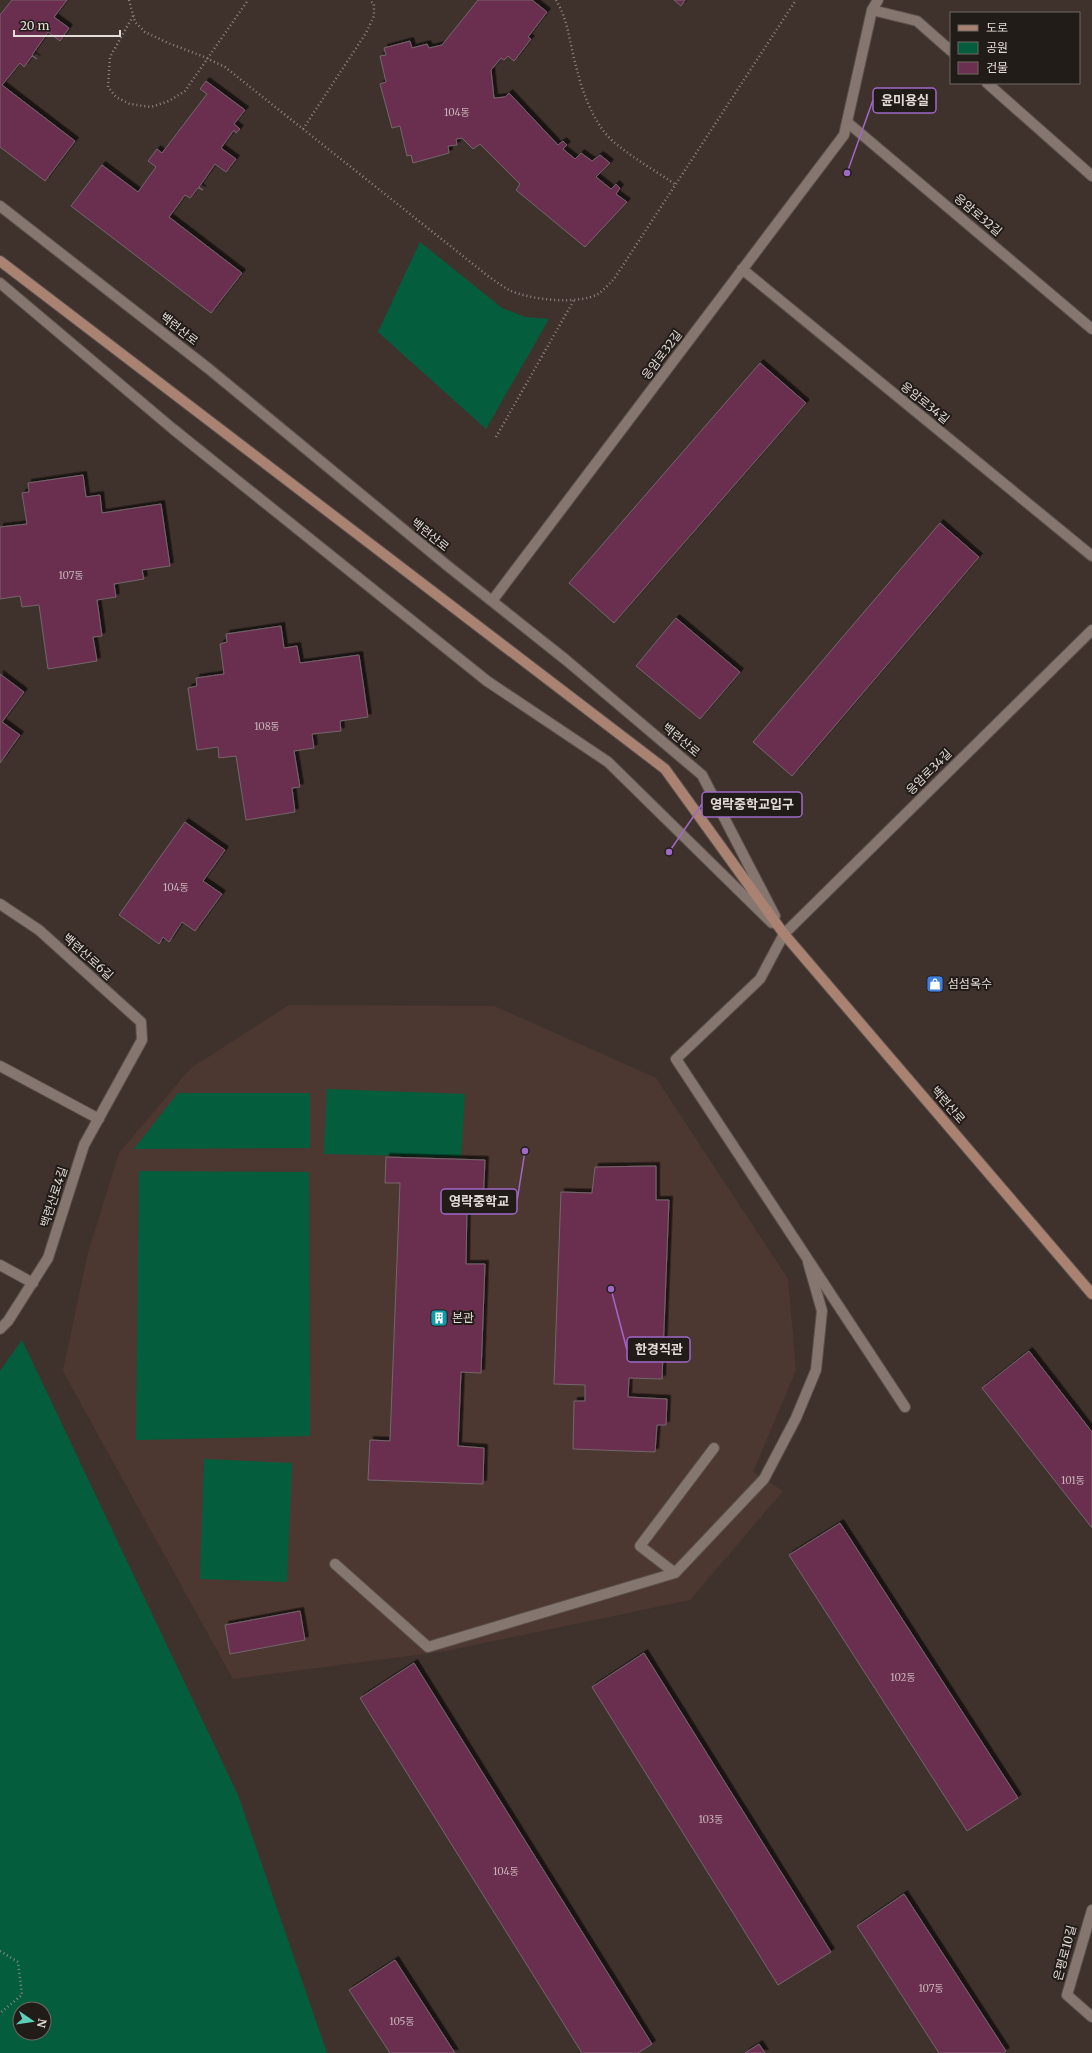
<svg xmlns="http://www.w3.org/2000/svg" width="1092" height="2053" viewBox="0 0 1092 2053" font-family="Merriweather,'Noto Sans KR',serif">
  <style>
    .built { fill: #4c3830 }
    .green { fill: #045e3e; fill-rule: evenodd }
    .building { fill: #6b2f4f; stroke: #74666c; filter: url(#shadow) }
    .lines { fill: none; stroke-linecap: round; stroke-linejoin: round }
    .lane-casing { stroke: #5b504b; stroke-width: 12 }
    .street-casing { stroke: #5b504b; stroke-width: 12 }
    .secondary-casing { stroke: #5b504b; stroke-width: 12 }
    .path { stroke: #908681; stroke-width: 2.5; stroke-dasharray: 1 3; stroke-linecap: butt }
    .lane { stroke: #857670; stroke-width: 10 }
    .street { stroke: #857670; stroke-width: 10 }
    .secondary { stroke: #a98272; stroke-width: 10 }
    .labels { text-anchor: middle; stroke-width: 4; stroke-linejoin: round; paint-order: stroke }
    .number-label { font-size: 10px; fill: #c5b0b5 }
    .street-label { font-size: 12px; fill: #e3dbd7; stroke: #221c19 }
    .poi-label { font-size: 12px; fill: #e3dbd7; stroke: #221c19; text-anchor: start }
    .leader { fill: none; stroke: #9f69c7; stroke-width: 1.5 }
    .callout-dot { fill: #9f69c7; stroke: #221c19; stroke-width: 1.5 }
    .callout { fill: #221c19; stroke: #9f69c7; stroke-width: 1.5 }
    .callout-label { font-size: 13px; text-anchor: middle; font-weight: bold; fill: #e3dbd7 }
  </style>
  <defs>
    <filter id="shadow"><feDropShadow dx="3.5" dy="-3.5" stdDeviation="0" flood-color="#0009"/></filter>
  </defs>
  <rect width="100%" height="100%" fill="#3f322d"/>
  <!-- built -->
  <path class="built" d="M289 1005 494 1006 656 1078 788 1279 796 1370 753 1472 783 1491 690 1600 446 1651 233 1679 63 1371 88 1253 119 1153 191 1068Z"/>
  <!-- green -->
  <path class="green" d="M420 242 502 308 525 317 549 319 486 429 378 332Z
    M327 1089 465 1094 461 1157 324 1154Z
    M178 1093H310V1148L134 1149Z
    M139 1171 309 1172 310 1436 136 1440Z
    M22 1340 238 1795 327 2053H0V1371ZM20 2009H44V2033H20Z
    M204 1459 292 1463 287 1582 200 1579Z"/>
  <!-- building -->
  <path class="building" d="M12 0H67L54 17 69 28 60 41 48 32 32 55 37 59 32 56 24 67 20 63 2 85 75 141 45 181 0 147V15Z
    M478 0H532L547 12 528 37 531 39 514 61 508 56 504 60 501 58 491 70 494 98 505 97 509 93 558 145 563 141 567 145 563 149 575 159 581 153 592 161 600 155 610 163 596 177 611 189 616 184 620 188 616 194 627 202 585 247 516 190 520 184 480 144 473 149 462 138 456 139 457 145 448 146 449 153 413 163 411 155 407 156 400 126 392 128 380 84 386 82 380 56 386 55 384 48 410 41 412 48 427 44 429 48 442 45Z
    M674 0H685L681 6Z
    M206 81 245 110 234 124 240 129 236 133 234 130 221 148 236 159 226 172 215 164 199 187 203 190 198 188 190 198 185 195 169 217 242 273 211 313 71 206 102 165 138 192 156 167 148 161 157 149 162 153 207 94 200 89Z
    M760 363 806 403 614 623 569 583Z
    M83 475 86 497 100 495 102 513 161 504 170 566 142 570 144 579 114 584 116 597 97 600 102 636 93 637 97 661 48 669 39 605 22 607 20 596 0 599V527L27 524 22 493 29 492 28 483Z
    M940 523 979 557 792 776 753 742Z
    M676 618 740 672 700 719 636 666Z
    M281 626 284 648 297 646 300 663 359 655 368 717 340 721 341 731 312 734 314 748 294 751 300 787 292 788 295 812 246 820 236 756 219 758 218 747 197 750 188 688 197 686 196 678 224 674 220 644 227 642 226 634Z
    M0 674 24 692 2 722 20 735 0 763Z
    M185 822 225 850 203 881 222 894 195 931 182 922 169 942 163 937 159 944 119 915Z
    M386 1157 485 1160 483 1204H467L466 1264H485L481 1373 461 1372 458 1446 484 1448 483 1484 368 1480 370 1440 390 1441 400 1183H385Z
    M656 1166V1200H669L662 1379 629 1378 628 1397 667 1399 666 1425H657L655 1452 573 1449 574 1401H585V1385L554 1384 561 1192 592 1193 595 1167Z
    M1029 1351 1092 1432V1528L982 1388Z
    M840 1523 1018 1798 967 1831 789 1555Z
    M300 1611 305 1640 230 1654 225 1625Z
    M644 1653 831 1952 778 1985 592 1687Z
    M414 1663 652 2044 638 2053H582L360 1698Z
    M904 1894 1006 2051 1003 2053H939L857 1926Z
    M395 1960 455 2053H390L349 1990Z
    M759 2044 765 2053H745Z"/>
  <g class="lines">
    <!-- lane casing -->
    <g class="lane-casing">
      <path id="lane" d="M335 1564 428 1647 675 1573 764 1479 796 1418 816 1370 822 1311 808 1262
        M675 1573 640 1546 714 1448"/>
    </g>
    <!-- street casing -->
    <g class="street-casing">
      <path id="street" d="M872 10 917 21 951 51
        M987 83 1092 176
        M847 122 1092 329
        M0 206 209 369 449 567 566 660 702 775 775 916
        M742 269 1092 556
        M0 283 173 429 487 681 608 762 772 923
        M492 601 844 135 872 10 878 0
        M0 904 39 930 141 1022 142 1040 84 1145 48 1258 8 1321 0 1329
        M0 1066 99 1119
        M0 1265 33 1283
        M905 1407 676 1059 760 979 784 934 1092 630
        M1092 1910 1067 1995 1092 2017"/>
    </g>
    <!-- secondary casing -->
    <g class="secondary-casing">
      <path id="secondary" d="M0 261 665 769 784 934 1092 1294"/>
    </g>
    <!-- path -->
    <path class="path" d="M129 0 135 22 145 32 168 43 202 56 225 67 488 276C495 281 502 286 509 290 530 300 578 305 598 294 604 290 609 284 614 279L796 0
      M556 0C569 21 570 47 577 70 583 94 595 127 615 143 634 159 656 171 676 185
      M133 16 110 57 108 87 116 97 130 104 151 107 169 101 185 91 248 0
      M303 129 366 33 374 16V4L369 0
      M496 437 574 300
      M0 1951 18 1962 22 1995 0 2013"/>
    <!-- lane -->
    <use href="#lane" class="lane"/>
    <!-- street -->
    <use href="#street" class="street"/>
    <!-- secondary -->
    <use href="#secondary" class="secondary"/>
  </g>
  <!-- icons -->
  <defs>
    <g id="shop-square" transform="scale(0.9)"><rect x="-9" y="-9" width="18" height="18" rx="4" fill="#3f7fe0" stroke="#221c19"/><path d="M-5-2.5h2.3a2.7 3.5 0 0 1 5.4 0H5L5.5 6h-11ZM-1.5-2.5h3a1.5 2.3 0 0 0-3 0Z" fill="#fff"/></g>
    <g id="building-square" transform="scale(0.9)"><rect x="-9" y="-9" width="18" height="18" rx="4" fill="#0f9aa8" stroke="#221c19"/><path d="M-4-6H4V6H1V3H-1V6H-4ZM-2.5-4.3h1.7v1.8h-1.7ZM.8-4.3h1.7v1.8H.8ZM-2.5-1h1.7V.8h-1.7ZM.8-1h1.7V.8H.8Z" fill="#fff"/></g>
  </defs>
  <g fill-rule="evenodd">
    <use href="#shop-square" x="935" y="984"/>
    <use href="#building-square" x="439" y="1318"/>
  </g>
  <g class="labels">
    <!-- number labels -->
    <g class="number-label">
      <text x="457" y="116">104동</text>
      <text x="71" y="579">107동</text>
      <text x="267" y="730">108동</text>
      <text x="176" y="891">104동</text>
      <text x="1073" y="1484">101동</text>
      <text x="903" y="1681">102동</text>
      <text x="711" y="1823">103동</text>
      <text x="506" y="1875">104동</text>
      <text x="931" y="1992">107동</text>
      <text x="402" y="2025">105동</text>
    </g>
    <!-- street labels -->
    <g class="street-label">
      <text transform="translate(978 215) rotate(40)" y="4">응암로32길</text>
      <text transform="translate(179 329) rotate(38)" y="4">백련산로</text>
      <text transform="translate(662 355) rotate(-53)" y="4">응암로32길</text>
      <text transform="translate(925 403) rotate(39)" y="4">응암로34길</text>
      <text transform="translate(430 535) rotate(39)" y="4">백련산로</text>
      <text transform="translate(681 740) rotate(40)" y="4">백련산로</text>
      <text transform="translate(929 772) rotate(-45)" y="4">응암로34길</text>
      <text transform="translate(88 957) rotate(42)" y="4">백련산로6길</text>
      <text transform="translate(948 1105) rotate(49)" y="4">백련산로</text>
      <text transform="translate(54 1197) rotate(-72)" y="4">백련산로4길</text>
      <text transform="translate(1065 1953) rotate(-75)" y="4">은평로10길</text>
    </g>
    <!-- poi labels -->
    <g class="poi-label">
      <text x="948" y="988">섬섬옥수</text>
      <text x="452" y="1322">본관</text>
    </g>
  </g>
  <!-- callouts -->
  <path class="leader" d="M847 173L873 100M669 852L702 804M525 1151L517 1201M611 1289L627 1350"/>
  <g class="callout-dot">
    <circle cx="847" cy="173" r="4"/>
    <circle cx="669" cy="852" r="4"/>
    <circle cx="525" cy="1151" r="4"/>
    <circle cx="611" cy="1289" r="4"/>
  </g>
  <g class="callout">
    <rect x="873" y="88" width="63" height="25" rx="4"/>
    <rect x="702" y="792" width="100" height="25" rx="4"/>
    <rect x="441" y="1189" width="76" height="25" rx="4"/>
    <rect x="627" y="1337" width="63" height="25" rx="4"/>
  </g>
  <g class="callout-label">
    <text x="905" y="105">윤미용실</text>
    <text x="752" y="809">영락중학교입구</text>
    <text x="479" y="1206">영락중학교</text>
    <text x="659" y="1354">한경직관</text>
  </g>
  <!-- legend -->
  <rect x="950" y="12" width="130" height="72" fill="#221c19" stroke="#6f6865"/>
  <rect x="958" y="25" width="20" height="6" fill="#a98272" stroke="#6f6865"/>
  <text x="986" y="32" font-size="12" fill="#e3dbd7">도로</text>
  <rect x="958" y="42" width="20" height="12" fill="#045e3e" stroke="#6f6865"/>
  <text x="986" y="52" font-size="12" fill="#e3dbd7">공원</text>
  <rect x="958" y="62" width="20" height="12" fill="#6b2f4f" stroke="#6f6865"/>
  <text x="986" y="72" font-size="12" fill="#e3dbd7">건물</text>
  <!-- north arrow -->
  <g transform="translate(32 2021) rotate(103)"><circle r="19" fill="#221c19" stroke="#6f6865"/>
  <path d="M0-3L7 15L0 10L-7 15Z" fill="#5cceba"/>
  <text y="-6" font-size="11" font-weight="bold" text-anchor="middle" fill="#e3dbd7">N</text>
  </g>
  <!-- scale -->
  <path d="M14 30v6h106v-6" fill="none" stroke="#e3dbd7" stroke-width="2"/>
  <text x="20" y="30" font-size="12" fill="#e3dbd7" stroke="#221c19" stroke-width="3" paint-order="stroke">20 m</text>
</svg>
